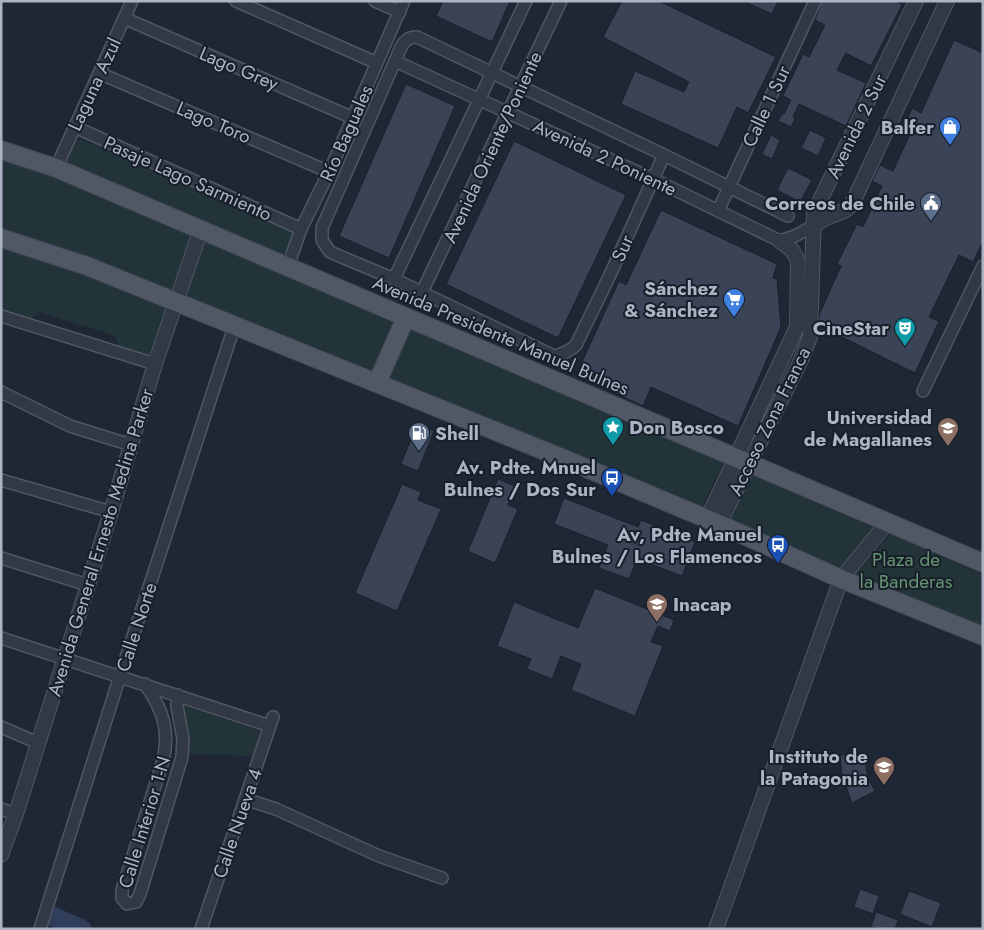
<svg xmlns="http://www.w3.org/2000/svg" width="984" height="930" viewBox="0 0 984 930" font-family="Jost,sans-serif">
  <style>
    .green { fill: #223437 }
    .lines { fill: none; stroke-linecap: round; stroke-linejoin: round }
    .river { stroke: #303e5b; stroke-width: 19 }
    .building { fill: #3b4456; stroke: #1a202c }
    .minor-casing { stroke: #505664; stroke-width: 14 }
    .tertiary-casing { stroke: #505664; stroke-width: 16 }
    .primary-casing { stroke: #3c424f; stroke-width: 20 }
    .minor { stroke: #323946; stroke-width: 11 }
    .tertiary { stroke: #323946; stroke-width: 14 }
    .primary { stroke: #505866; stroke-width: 18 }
    .labels { text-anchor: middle; stroke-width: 4; stroke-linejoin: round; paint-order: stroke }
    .street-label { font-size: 19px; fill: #acb3c3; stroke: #181e2a }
    .poi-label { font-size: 19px; font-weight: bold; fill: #acb3c3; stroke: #181e2a; text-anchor: end }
    .park-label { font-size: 19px; fill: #649372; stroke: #181e2a }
  </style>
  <rect width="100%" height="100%" fill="#1f2735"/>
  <!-- green -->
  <path class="green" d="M80 139 289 227 293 236 285 253 281 257 70 170 65 161 71 142Z
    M1 157 24 162 189 234V241L172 291 170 292 1 231Z
    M206 240 392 320 393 326 374 373 187 299 185 296 204 241Z
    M1 246 45 260 166 306 168 311 153 360 119 350 116 336 39 312 28 322 1 314Z
    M408 327 725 460 699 512 388 383 387 374Z
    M751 475 876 529 844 571 728 522Z
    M890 534 983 575V631L854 577Z
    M184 705 260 731 254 756 190 754Z"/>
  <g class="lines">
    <!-- river -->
    <path class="river" d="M52 916 82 929"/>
  </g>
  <!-- building -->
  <path class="building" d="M443 1H510L492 42 436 16Z
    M622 1H659L776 57 748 113 737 107 718 148 621 104 635 71 684 92 689 82 603 37Z
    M743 1H778L772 14Z
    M822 1H895L902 5 871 66 846 53 837 70 866 83 846 126 799 104 793 117 795 119 791 127 778 121 782 114H784L791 100 783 96 803 54 809 57 825 25 815 20Z
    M954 40 983 53V241L973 262 959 255 929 317 939 321 915 373 822 327 819 325V315L841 266 837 264 857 224 863 227 882 186 872 181 880 165 893 171 916 121 908 118 912 108 921 113Z
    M406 84 455 106 389 258 339 236Z
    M810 130 826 138 818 156 801 148Z
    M771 135 780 140 772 159 762 154Z
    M514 141 626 195 558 338 446 284Z
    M788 168 812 180 800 202 777 190Z
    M661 210 777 264 773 278 777 279 781 327 738 426 651 387 643 406 576 375 619 281 626 285Z
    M417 424 434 431 418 471 401 464Z
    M498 479 515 486 508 505 518 509 495 563 468 551Z
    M402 484 421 492 418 500 441 509 397 611 355 593Z
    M564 498 638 527 641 520 695 542 682 576 637 559 629 579 599 568 608 545 554 524Z
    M595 588 674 620 670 631 658 626 651 642 663 646 635 716 571 690 581 664 561 656 552 679 527 669 531 659 497 646 514 602 578 628Z
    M864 753 868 778 875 791 852 803 842 775 840 755Z
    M860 889 879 896 873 914 854 907Z
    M909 891 941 903 932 927 900 914Z
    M876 912 898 920 895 929H878L871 927Z"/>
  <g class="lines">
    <!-- minor casing -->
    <g class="minor-casing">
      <path id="minor" d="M236 1 377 63
        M375 1 400 12
        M124 18 353 118
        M395 61 653 179 780 241 795 236 813 226
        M99 73 329 172
        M75 127 301 229
        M664 155 609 277 576 345C570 351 563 354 554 356L394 279 330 252 322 240V228L395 61C400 50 403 36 417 37L664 155 788 216
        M56 168 132 1
        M718 211 815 1
        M288 266 301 229 329 172 404 1
        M394 279 526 1
        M422 292 561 1
        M1 316 155 364
        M923 391 983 266
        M1 392 70 426 131 445
        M1 480 111 512
        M1 558 88 585
        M1 638 270 726
        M145 684C163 710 170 730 163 761L122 890V898L127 904 136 902 140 894 182 757 183 739 177 706 178 695
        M1 727 38 743
        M245 799 276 809 379 856 442 878
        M1 809 16 814
        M40 929 120 676 234 327
        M201 929 273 717"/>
    </g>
    <!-- tertiary casing -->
    <g class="tertiary-casing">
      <path id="tertiary" d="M813 226C817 224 820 221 824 219 834 213 845 214 852 204L947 1
        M707 519 797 327 798 261 792 250 780 241
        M719 524 801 360 810 337 814 213 916 1
        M1 855 16 814 111 512 155 364 201 229
        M716 929 841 579 887 523"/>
    </g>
    <!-- primary casing -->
    <g class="primary-casing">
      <path id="primary" d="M1 150 56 168 983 563
        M1 238 87 266 567 460 719 524 841 579 983 636
        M377 383 406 317"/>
    </g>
    <!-- minor -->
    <use href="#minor" class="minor"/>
    <!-- tertiary -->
    <use href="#tertiary" class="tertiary"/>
    <!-- primary -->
    <use href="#primary" class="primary"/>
  </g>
  <!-- icons -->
  <defs>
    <g id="shop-pin" transform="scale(1.125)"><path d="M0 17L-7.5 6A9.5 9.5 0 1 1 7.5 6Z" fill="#3f7fe0" stroke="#181e2a"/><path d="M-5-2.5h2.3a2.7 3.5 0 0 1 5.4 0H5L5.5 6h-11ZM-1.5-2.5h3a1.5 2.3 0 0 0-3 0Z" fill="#fff"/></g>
    <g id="civic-pin" transform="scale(1.125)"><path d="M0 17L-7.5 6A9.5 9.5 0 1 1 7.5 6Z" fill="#5c6f8a" stroke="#181e2a"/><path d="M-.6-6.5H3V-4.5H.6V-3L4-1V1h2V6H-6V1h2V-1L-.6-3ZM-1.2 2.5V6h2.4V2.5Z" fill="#fff"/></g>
    <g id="supermarket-pin" transform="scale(1.125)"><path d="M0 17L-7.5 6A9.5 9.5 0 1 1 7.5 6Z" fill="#3f7fe0" stroke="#181e2a"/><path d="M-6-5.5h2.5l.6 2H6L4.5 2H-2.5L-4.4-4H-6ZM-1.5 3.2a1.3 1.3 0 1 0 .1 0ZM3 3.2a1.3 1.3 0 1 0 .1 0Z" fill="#fff"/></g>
    <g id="theatre-pin" transform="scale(1.125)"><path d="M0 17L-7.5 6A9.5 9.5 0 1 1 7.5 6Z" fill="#0f9aa8" stroke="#181e2a"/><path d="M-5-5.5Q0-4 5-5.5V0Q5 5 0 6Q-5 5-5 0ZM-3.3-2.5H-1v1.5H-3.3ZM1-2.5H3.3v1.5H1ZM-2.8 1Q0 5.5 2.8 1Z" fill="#fff"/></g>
    <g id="sight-pin" transform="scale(1.125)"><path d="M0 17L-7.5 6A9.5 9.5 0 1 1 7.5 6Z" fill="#0f9aa8" stroke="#181e2a"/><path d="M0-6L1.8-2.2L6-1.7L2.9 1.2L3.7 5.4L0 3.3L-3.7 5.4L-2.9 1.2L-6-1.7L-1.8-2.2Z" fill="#fff"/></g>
    <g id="university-pin" transform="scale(1.125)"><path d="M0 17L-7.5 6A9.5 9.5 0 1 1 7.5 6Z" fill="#8d6e63" stroke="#181e2a"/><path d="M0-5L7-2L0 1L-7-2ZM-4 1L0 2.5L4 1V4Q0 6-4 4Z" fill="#fff"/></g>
    <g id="fuel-pin" transform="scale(1.125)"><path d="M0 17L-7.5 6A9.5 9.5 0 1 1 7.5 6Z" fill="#5c6f8a" stroke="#181e2a"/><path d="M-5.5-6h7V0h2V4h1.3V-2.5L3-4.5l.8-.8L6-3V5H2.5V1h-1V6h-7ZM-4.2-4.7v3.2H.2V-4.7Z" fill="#fff"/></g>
    <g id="bus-pin" transform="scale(1.125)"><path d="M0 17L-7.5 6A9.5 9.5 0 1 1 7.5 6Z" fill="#1a4fb4" stroke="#181e2a"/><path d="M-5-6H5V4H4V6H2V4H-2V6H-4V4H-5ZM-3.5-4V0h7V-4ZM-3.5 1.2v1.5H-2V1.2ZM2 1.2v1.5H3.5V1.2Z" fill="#fff"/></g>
  </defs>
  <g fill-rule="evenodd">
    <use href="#shop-pin" x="950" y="127"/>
    <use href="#civic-pin" x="931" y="203"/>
    <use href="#supermarket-pin" x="734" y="299"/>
    <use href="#theatre-pin" x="905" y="328"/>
    <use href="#sight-pin" x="613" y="427"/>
    <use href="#university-pin" x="948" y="428"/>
    <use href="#fuel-pin" x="419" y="433"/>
    <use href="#bus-pin" x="612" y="478"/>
    <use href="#bus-pin" x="778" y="545"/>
    <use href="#university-pin" x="657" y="604"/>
    <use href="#university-pin" x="884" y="767"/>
  </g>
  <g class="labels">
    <!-- street labels -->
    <g class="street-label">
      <text transform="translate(239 68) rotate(23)" y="7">Lago Grey</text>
      <text transform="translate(94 84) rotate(-65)" y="7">Laguna Azul</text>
      <text transform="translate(766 106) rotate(-65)" y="7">Calle 1 Sur</text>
      <text transform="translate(214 122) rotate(23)" y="7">Lago Toro</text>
      <text transform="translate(856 126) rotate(-64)" y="7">Avenida 2 Sur</text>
      <text transform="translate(346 133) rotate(-66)" y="7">Río Baguales</text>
      <text transform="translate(492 147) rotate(-65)" y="7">Avenida Oriente/Poniente</text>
      <text transform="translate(605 157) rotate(25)" y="7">Avenida 2 Poniente</text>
      <text transform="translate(188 178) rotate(24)" y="7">Pasaje Lago Sarmiento</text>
      <text transform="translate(622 248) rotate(-66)" y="7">Sur</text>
      <text transform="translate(501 335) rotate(23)" y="7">Avenida Presidente Manuel Bulnes</text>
      <text transform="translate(769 421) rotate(-64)" y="7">Acceso Zona Franca</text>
      <text transform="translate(100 542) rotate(-73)" y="7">Avenida General Ernesto Medina Parker</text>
      <text transform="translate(136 627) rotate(-72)" y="7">Calle Norte</text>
      <text transform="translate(144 822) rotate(-73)" y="7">Calle Interior 1-N</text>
      <text transform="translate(237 823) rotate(-71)" y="7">Calle Nueva 4</text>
    </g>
    <!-- poi labels -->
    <g class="poi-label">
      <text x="934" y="134">Balfer</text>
      <text x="915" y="210">Correos de Chile</text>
      <text x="718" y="295">Sánchez<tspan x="718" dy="22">&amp; Sánchez</tspan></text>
      <text x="889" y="335">CineStar</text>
      <text x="932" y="424">Universidad<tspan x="932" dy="22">de Magallanes</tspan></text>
      <text x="629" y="434" text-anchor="start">Don Bosco</text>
      <text x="435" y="440" text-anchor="start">Shell</text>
      <text x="596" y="474">Av. Pdte. Mnuel<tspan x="596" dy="22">Bulnes / Dos Sur</tspan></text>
      <text x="762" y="541">Av, Pdte Manuel<tspan x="762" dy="22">Bulnes / Los Flamencos</tspan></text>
      <text x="673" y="611" text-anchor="start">Inacap</text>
      <text x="868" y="763">Instituto de<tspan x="868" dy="22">la Patagonia</tspan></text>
    </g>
    <!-- park labels -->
    <g class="park-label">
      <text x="906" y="566">Plaza de<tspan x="906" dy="22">la Banderas</tspan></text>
    </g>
  </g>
  <!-- border -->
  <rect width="984" height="930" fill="none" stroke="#acb3c3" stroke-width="5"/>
</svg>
